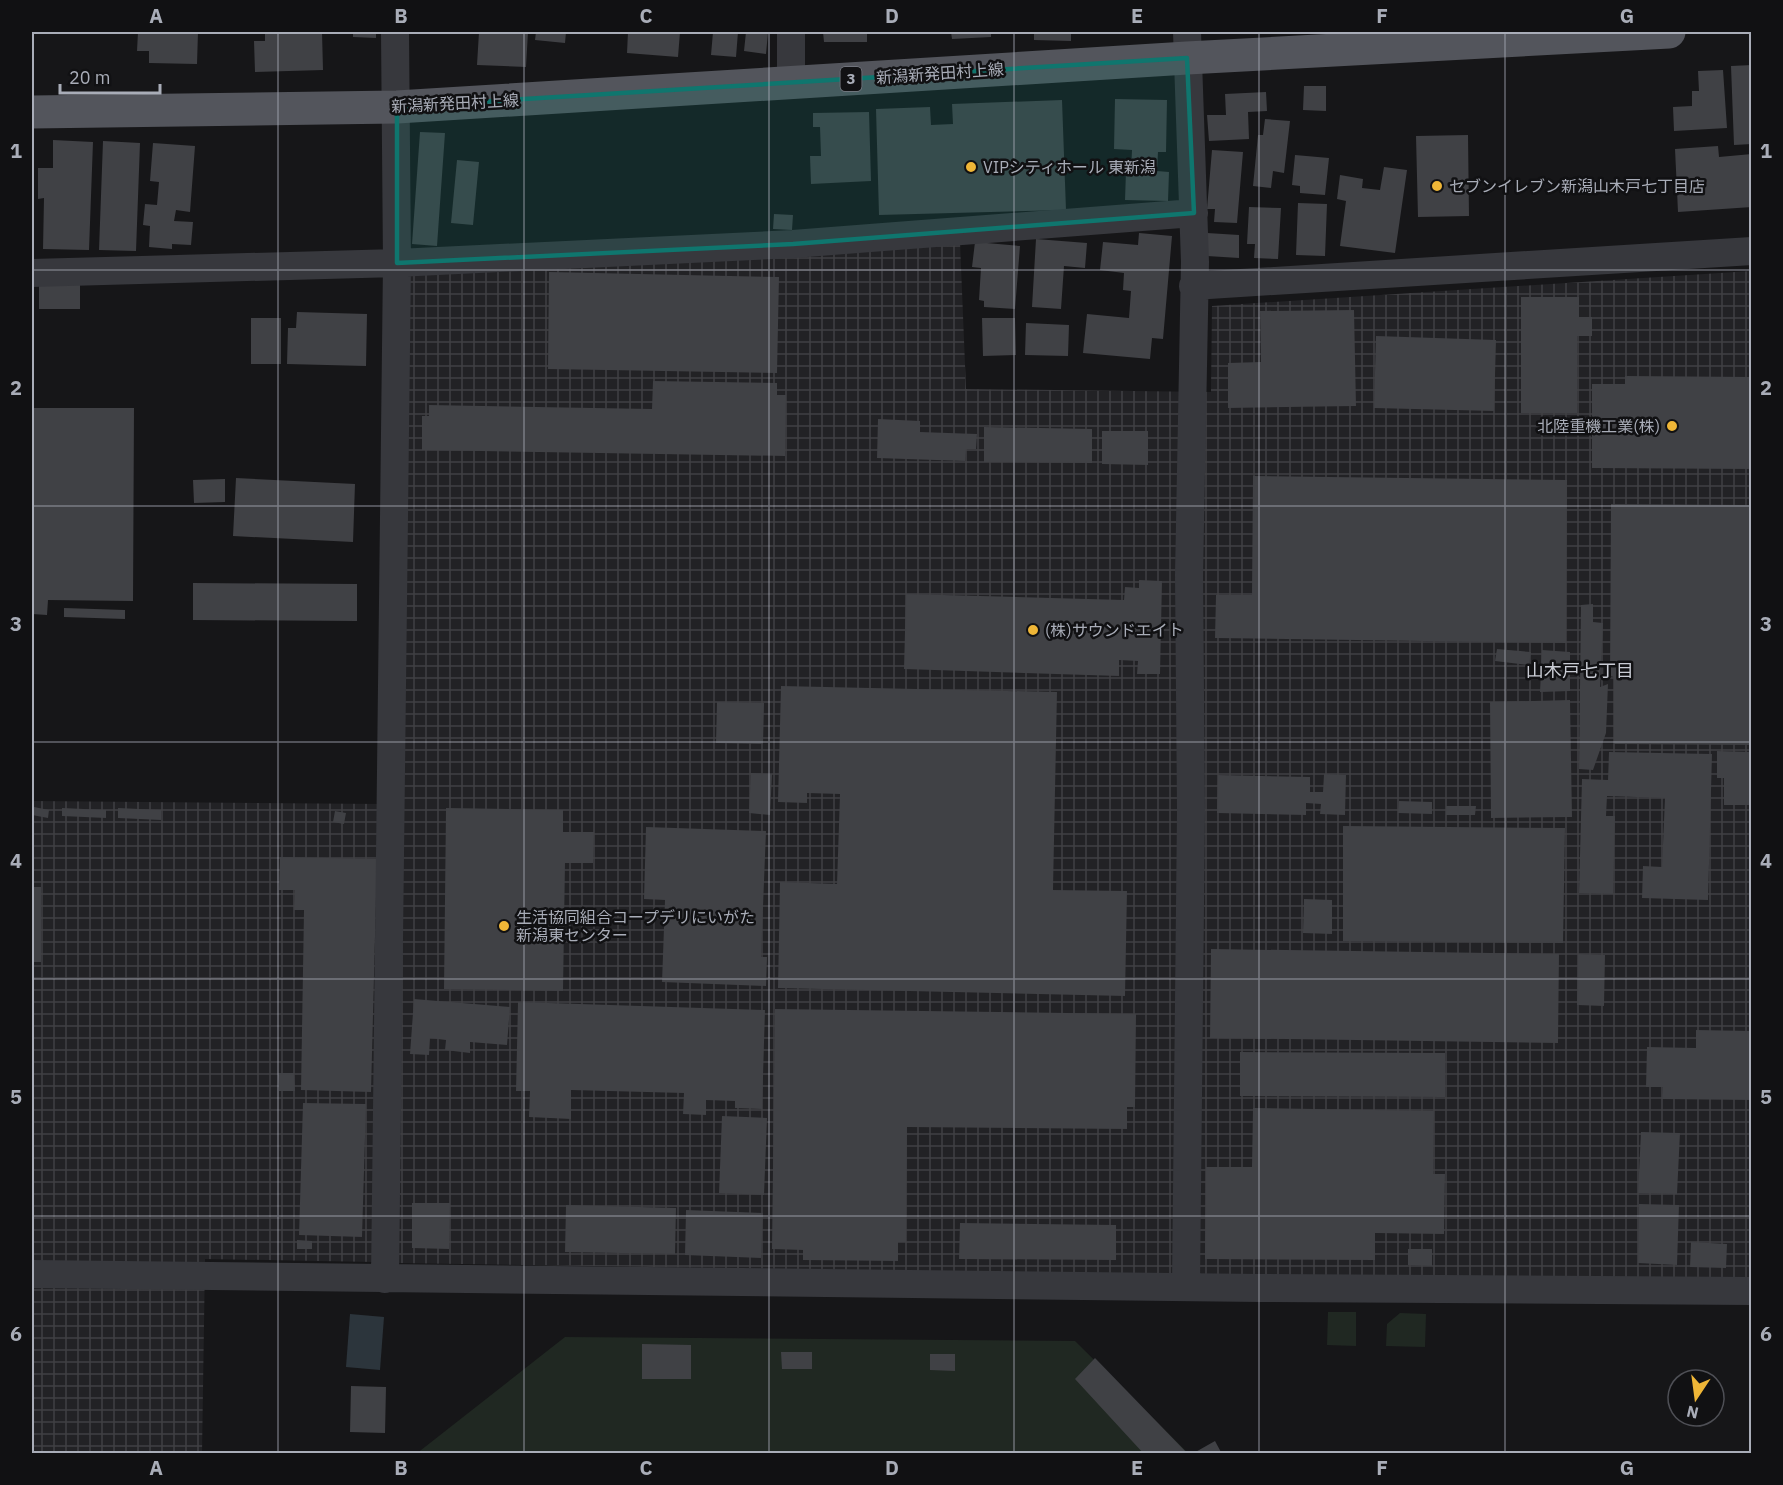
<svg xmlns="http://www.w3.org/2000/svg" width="1783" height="1485" viewBox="0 0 1783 1485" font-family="'IBM Plex Sans','Noto Sans JP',sans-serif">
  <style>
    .industrial { fill: url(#industrial-grid) }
    .green { fill: #202822 }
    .water { fill: #2c353c }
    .building { fill: #404145 }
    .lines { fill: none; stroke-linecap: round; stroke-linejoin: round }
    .minor { stroke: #37383d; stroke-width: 28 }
    .primary { stroke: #53555c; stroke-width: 33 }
    .marked { fill: #0f766e; fill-opacity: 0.2; stroke: #0f766e; stroke-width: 4.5; stroke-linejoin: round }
    .grid { fill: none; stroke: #a9adb8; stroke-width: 1.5; stroke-opacity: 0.55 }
    .poi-dot { fill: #efb637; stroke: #111113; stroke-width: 2 }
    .labels { text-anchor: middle; stroke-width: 5; stroke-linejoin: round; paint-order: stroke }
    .shield { fill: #111113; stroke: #7b7e86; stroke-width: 1.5 }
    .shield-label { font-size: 15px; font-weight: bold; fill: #a9adb8 }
    .street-label { font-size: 16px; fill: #a9adb8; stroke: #111113 }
    .poi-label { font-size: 16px; fill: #a9adb8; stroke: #111113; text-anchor: start }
    .neighbourhood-label { font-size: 18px; fill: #c9ccd4; stroke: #111113 }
    .neatline { fill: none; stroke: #a9adb8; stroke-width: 2 }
    .grid-label { font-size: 20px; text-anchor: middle; font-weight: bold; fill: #a9adb8 }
  </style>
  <defs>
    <pattern id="industrial-grid" width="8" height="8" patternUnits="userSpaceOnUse" patternTransform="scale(1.5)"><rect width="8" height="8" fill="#222225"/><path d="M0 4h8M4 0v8" fill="none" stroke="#3f3f43"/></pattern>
  </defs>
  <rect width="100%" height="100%" fill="#161618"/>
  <!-- industrial -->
  <path class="industrial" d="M960 242 966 389 1211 392 1212 306 1751 271V1284L396 1263 410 274Z
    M32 801 381 804 374 1262 205 1259 202 1453 32 1454Z"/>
  <!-- green -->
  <path class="green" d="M1328 1312H1356V1346L1327 1345Z
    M1400 1313 1426 1314 1425 1347 1386 1346 1387 1324Z
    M565 1337 1075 1341 1188 1453 416 1454Z"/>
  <!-- water -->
  <path class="water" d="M350 1314 384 1317 380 1370 346 1367Z"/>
  <!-- building -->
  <path class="building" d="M138 32H198L197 64 149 63V51H137Z
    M265 32H322L323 70 255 72 254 41H265Z
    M353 32H376V38L353 37Z
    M479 32H528L526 67 477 65Z
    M536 32H566L565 43 535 40Z
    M628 32H680L678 57 627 53Z
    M713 32H738L736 57 711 55Z
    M746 32H768L766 54 744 51Z
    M823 32H867V42H824Z
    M951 32H991V37L952 39Z
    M1034 32H1071V41L1034 40Z
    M1752 65V144L1734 145 1731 66Z
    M1723 70 1727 128 1674 131 1673 107 1692 106V91H1699L1698 71Z
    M1304 86H1326V111L1303 110Z
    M1266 92 1267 111 1248 112 1249 139 1209 141 1207 115H1226L1225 94Z
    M1115 99 1167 100 1166 152H1158L1157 171 1169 172 1168 201 1125 200 1126 171 1131 172 1132 150 1114 149Z
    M1062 100 1066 210 879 215 876 109 930 107 931 125 953 124 952 104Z
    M869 112 871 181 811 184 810 156H821L820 127H813V113Z
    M1265 119 1290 121 1284 173 1273 171 1271 188 1253 186 1258 135H1263Z
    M420 132 445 133 437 246 412 244Z
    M1468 135 1469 216 1418 217 1416 136Z
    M53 140 93 142 89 250 43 249 44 198 38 199V168H53Z
    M103 141 140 143 136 251 99 250Z
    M153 143 195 146 190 212 176 210 174 221 193 222 191 245 172 244V249L149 247 150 226 143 225 145 204 157 205 159 182 150 181Z
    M1718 146 1719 157 1752 154V207L1678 212 1675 149Z
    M1212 150 1243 152 1237 223 1214 222 1215 209H1207Z
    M1295 155 1329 158 1325 195 1300 193V186L1292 185Z
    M457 160 479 162 473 225 451 223Z
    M1384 167 1407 170 1395 253 1340 246 1346 201 1337 199 1340 175 1363 179 1362 188 1380 190Z
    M1298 203 1327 204 1325 256 1296 255Z
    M1249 207 1281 208 1278 259 1254 258 1255 244H1247Z
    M774 214 793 215 792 230 773 229Z
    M1139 233 1172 236 1163 339 1152 338 1150 359 1083 353 1087 314 1129 318 1131 291 1123 290 1124 273 1100 270 1103 242 1138 245Z
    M1207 233 1239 235V258L1207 256Z
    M1036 239 1087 243 1085 268 1064 266 1061 309 1032 307Z
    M975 242 1020 246 1015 309 984 307V301L979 300 981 268 972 267Z
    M549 272 779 277 777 373 548 369Z
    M39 282H80V309H39Z
    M1521 297H1579V317H1592V336H1577V413H1521Z
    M1354 310 1356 406 1228 408V363L1261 362 1260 311Z
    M297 312 367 314 366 366 287 364 288 328H296Z
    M251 318H281V364H251Z
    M982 318H1015L1016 355 983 356Z
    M1026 323 1069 325 1068 356 1025 355Z
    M1376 336 1496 340 1494 411 1374 408Z
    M1625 376 1752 377V469L1592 468V384H1625Z
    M653 381 777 383V395H786L785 456 422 450V416H429V405L652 409Z
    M32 408H134L133 601 48 600 47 615 32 614Z
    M878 419 920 421V432L977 434 976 449H966L965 461 877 458Z
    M984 427 1092 429V463L984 462Z
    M1102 431H1148V465L1102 464Z
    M1253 476 1567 480 1566 643 1215 638 1216 595H1252Z
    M236 478 355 484 353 542 233 536Z
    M225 479V502L194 503 193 480Z
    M1611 504 1752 505V745L1614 744V677L1610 676Z
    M1139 580 1162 581 1160 674H1137L1138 661 1119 660V676L904 669 906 594 1124 600 1125 587 1139 588Z
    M193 583 357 584V621L193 620Z
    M1593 604V622L1603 623 1600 687 1608 684 1606 733 1593 770 1579 769 1581 605Z
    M64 608 125 610V619L64 617Z
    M1497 649 1531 652 1529 665 1495 661Z
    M1542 650 1570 652V691L1540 692Z
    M781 686 1057 692 1053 890 1127 891 1125 996 778 988 780 882 837 884 840 794 807 793V803L778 802Z
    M1570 700 1572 817 1491 818 1490 702Z
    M717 702 764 703 763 744 716 743Z
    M1717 751 1752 752V805H1724V778H1717Z
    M1609 752 1712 754 1708 900 1642 898 1643 866 1662 867 1665 798 1607 796 1606 816H1615L1613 894 1579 893 1582 779 1608 780Z
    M751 773 772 774 770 815 749 813Z
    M1324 774 1346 775 1345 815 1320 814 1321 804 1306 803V815L1217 813 1218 775 1310 777V792H1323Z
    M1399 801 1432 802V814L1398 813Z
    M1446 806H1476L1475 815H1446Z
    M34 807 49 810 48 818 32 815Z
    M62 808 106 810V818L62 816Z
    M118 808 161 810V820L118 818Z
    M446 808 563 810V832H594L593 863H565L563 991 444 989Z
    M335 811 346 813 344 824 333 822Z
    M1343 826 1565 828 1563 943 1343 941Z
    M646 827 766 831 761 957H767L766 986 662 982 665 900 644 899Z
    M280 857 377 859 371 1092 301 1090 304 910H294L295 890H279Z
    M32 887H41V962H32Z
    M1304 899 1332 900V934L1303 933Z
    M1211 949 1559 954 1558 1043 1210 1038Z
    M1578 954 1605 955 1604 1006 1577 1005Z
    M414 999 510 1007 507 1045 470 1042V1053L445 1050 446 1040 430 1038 429 1055 410 1054Z
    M518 1002 765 1010 762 1109 735 1108V1101L706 1100V1115L683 1114 684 1093 571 1090V1119L529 1117 530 1091H516Z
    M775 1009 1136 1014 1135 1107H1127V1129L907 1127 906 1242H898V1261L803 1260V1250L772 1249Z
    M1696 1030 1752 1031V1100L1662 1099 1663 1087H1646L1647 1047 1696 1048Z
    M32 1050H34V1078H32Z
    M1240 1052 1445 1053V1097L1240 1096Z
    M278 1073H294L295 1091H279Z
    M303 1103 366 1104 362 1237 299 1235Z
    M1253 1108 1434 1111 1433 1174H1445L1444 1234 1375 1233V1260L1205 1259 1206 1167H1252Z
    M722 1116 767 1118 764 1195 719 1193Z
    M1641 1132 1680 1133 1677 1194 1638 1193Z
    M412 1203H450L449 1249 412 1248Z
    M1639 1204 1679 1205 1677 1265 1638 1263Z
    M566 1205 676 1208 675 1254 565 1252Z
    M686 1210 763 1213 761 1258 685 1255Z
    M960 1223 1116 1225V1260L959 1259Z
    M297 1240 312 1241V1249H297Z
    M1691 1242 1727 1244 1726 1268 1690 1267Z
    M1408 1249H1432V1266L1408 1265Z
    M642 1344 691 1345V1379H642Z
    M781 1352H812V1369H782Z
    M930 1354H955V1371L930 1370Z
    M1095 1358 1188 1454H1144L1075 1379Z
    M351 1386 386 1387 385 1433 350 1432Z
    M1215 1441 1222 1454H1192Z"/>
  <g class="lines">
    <!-- minor -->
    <path class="minor" d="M791 83V32
      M32 273 397 263 793 244 1194 213
      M1193 286 1752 251
      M32 1274 1261 1288 1752 1291
      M385 1279 397 263 395 32
      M1186 1286 1191 811 1189 575 1195 262 1187 32"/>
    <!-- primary -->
    <path class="primary" d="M32 112 397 107 1187 58 1669 32"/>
  </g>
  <!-- marked area -->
  <path class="marked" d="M1187 58 1194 213 793 244 397 263V107Z"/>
  <!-- grid -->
  <path class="grid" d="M278 32V1454M524 32V1454M769 32V1454M1014 32V1454M1259 32V1454M1505 32V1454M32 270H1752M32 506H1752M32 742H1752M32 979H1752M32 1216H1752"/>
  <!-- markers -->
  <g class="poi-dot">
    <circle cx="971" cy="167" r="6"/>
    <circle cx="1437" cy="186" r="6"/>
    <circle cx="1672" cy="426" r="6"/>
    <circle cx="1033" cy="630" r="6"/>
    <circle cx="504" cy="926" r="6"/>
  </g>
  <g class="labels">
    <!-- shield labels -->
    <rect class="shield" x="840.5" y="67" width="21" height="24" rx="4.5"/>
    <g class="shield-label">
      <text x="851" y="84">3</text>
    </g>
    <!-- street labels -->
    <g class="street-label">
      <text transform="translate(940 73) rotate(-4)" y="6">新潟新発田村上線</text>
      <text transform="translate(455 103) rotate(-3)" y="6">新潟新発田村上線</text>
    </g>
    <!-- poi labels -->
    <g class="poi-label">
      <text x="983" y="173">VIPシティホール 東新潟</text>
      <text x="1449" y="192">セブンイレブン新潟山木戸七丁目店</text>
      <text x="1660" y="432" text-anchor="end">北陸重機工業(株)</text>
      <text x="1045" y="636">(株)サウンドエイト</text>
      <text x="516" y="923">生活協同組合コープデリにいがた<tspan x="516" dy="18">新潟東センター</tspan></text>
    </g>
    <!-- neighbourhood labels -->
    <g class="neighbourhood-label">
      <text x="1580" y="677">山木戸七丁目</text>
    </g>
  </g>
  <!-- border -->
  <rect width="1783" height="1485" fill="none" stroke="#111113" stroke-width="66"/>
  <!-- north arrow -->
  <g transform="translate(1696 1398) rotate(193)"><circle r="28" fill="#111113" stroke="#4e4f55" stroke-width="1.5"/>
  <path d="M0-4.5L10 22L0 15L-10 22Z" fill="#efb637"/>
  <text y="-9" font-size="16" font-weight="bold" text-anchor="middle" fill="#a9adb8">N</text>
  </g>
  <!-- scale -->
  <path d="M60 84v9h100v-9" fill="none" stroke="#a9adb8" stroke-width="3"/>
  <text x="69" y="84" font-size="18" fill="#a9adb8" stroke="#111113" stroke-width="4.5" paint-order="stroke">20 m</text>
  <rect x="33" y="33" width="1717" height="1419" class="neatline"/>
  <g class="grid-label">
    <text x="156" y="23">A</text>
    <text x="401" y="23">B</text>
    <text x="646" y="23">C</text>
    <text x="892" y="23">D</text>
    <text x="1137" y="23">E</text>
    <text x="1382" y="23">F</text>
    <text x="1627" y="23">G</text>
    <text x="16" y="158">1</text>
    <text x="1766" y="158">1</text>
    <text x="16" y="395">2</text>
    <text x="1766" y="395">2</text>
    <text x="16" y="631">3</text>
    <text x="1766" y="631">3</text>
    <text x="16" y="868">4</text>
    <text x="1766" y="868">4</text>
    <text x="16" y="1104">5</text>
    <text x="1766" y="1104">5</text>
    <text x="16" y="1341">6</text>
    <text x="1766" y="1341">6</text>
    <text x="156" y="1475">A</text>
    <text x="401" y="1475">B</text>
    <text x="646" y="1475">C</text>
    <text x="892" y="1475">D</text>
    <text x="1137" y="1475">E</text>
    <text x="1382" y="1475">F</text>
    <text x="1627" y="1475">G</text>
  </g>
</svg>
